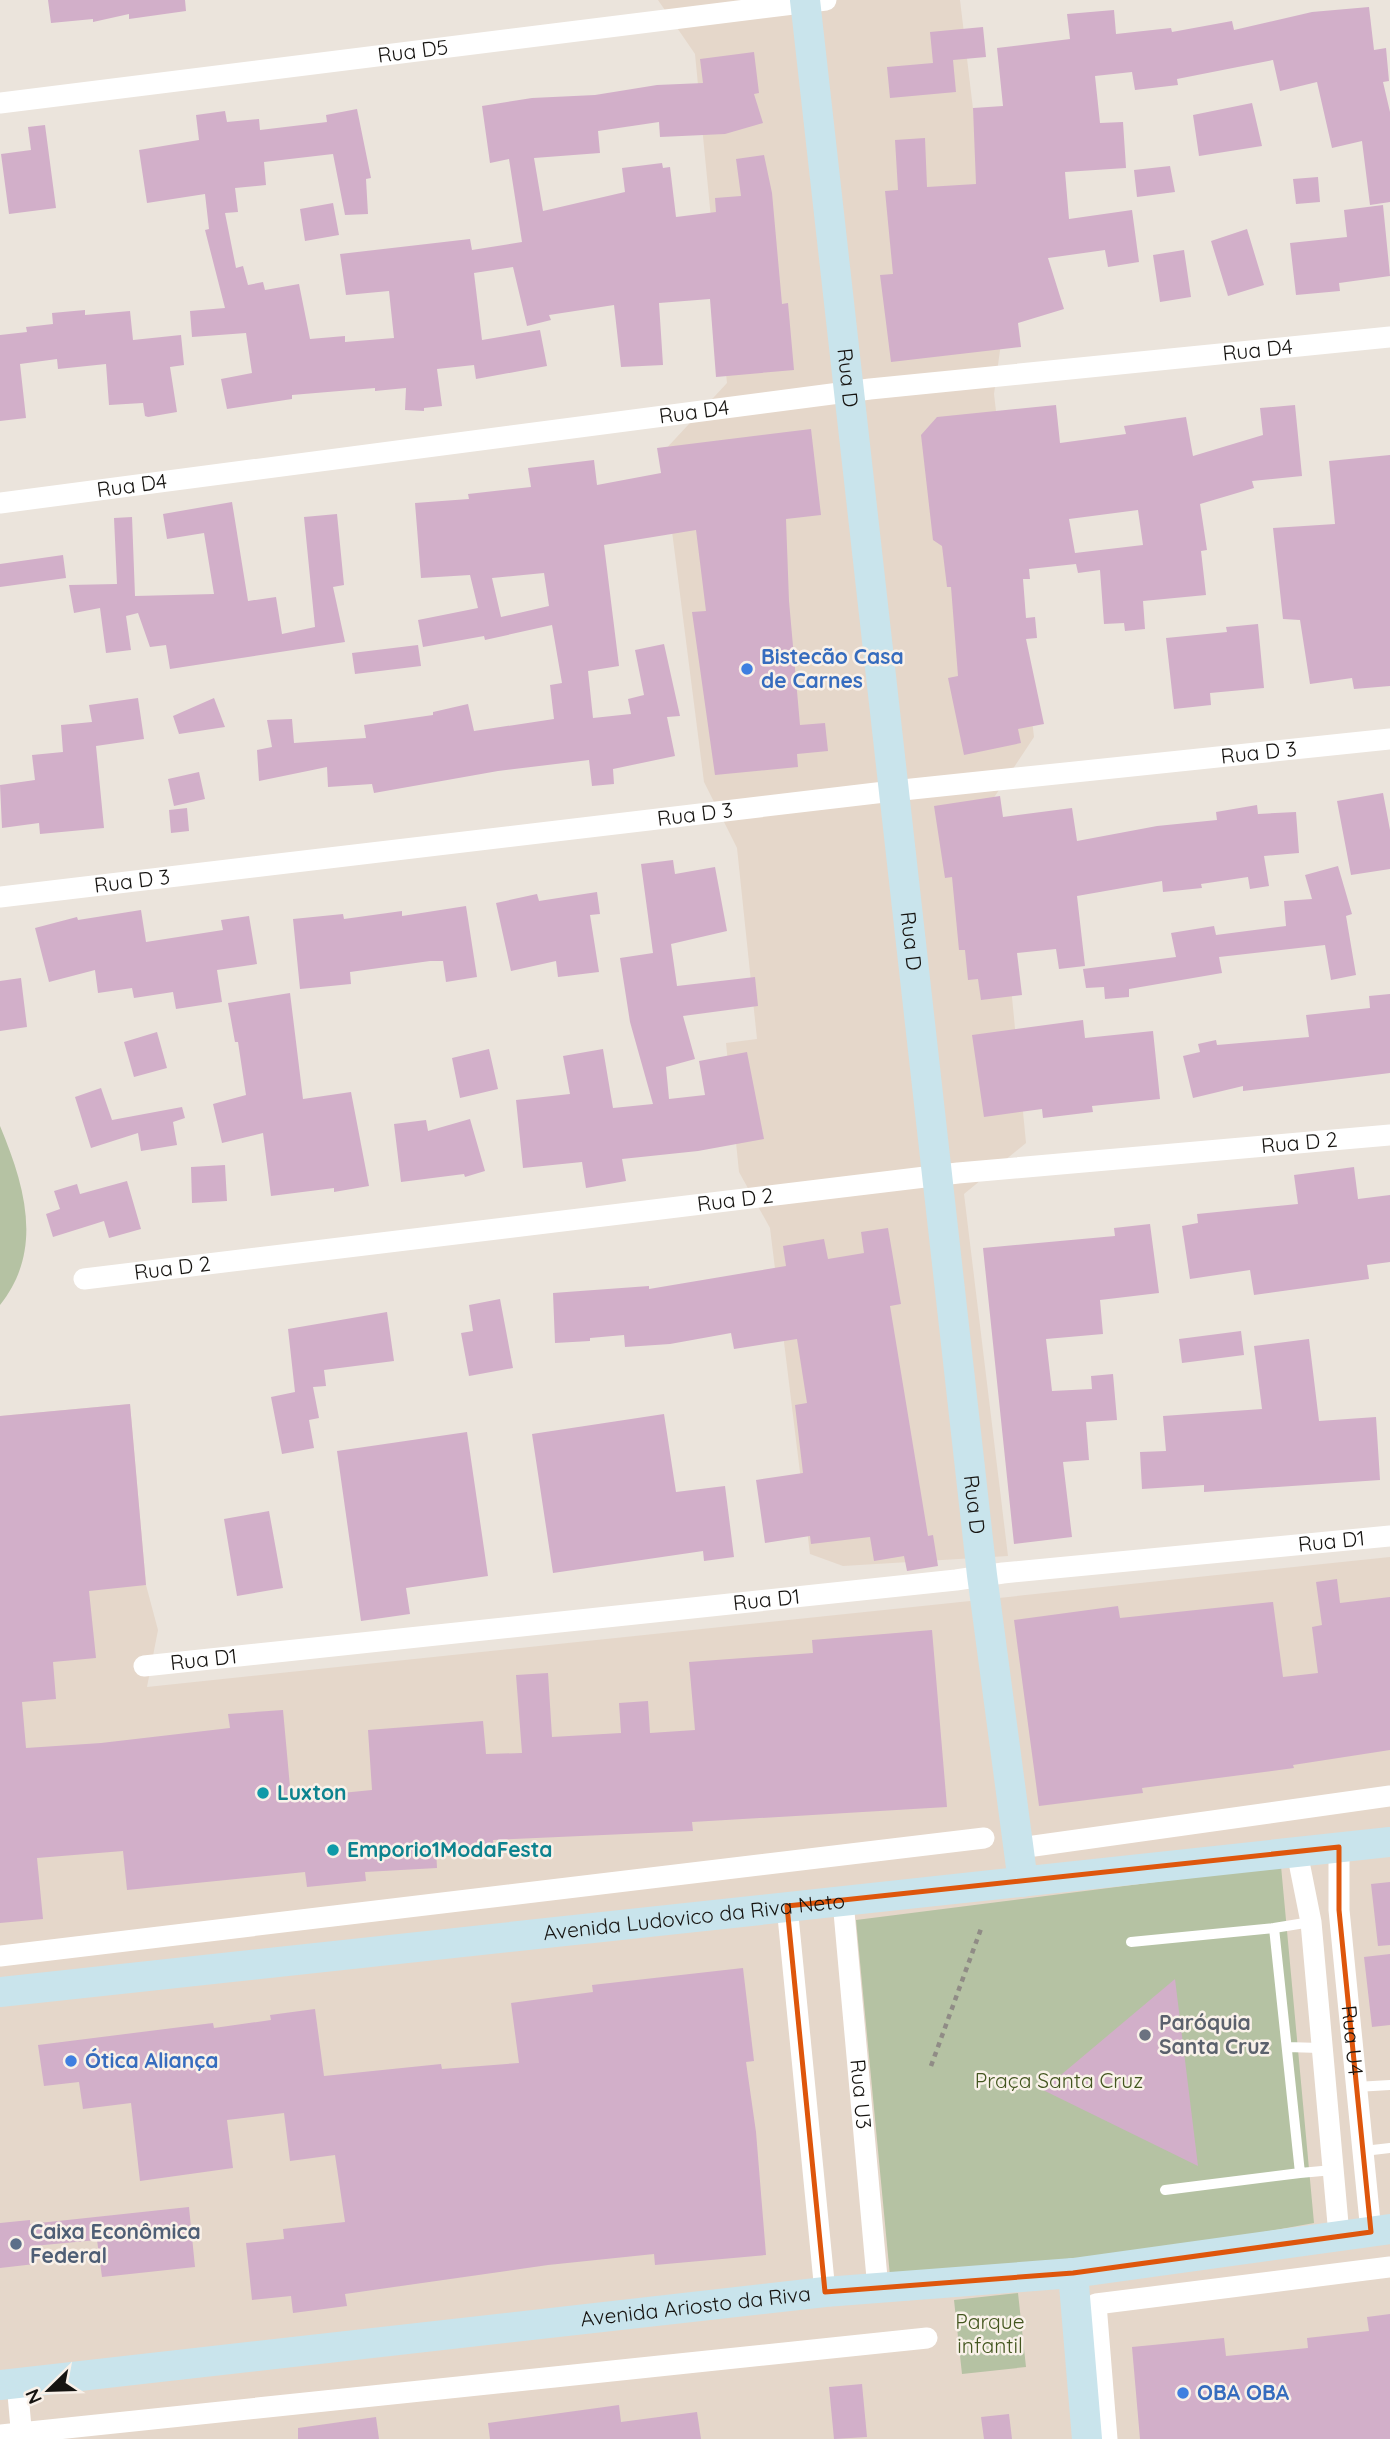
<svg xmlns="http://www.w3.org/2000/svg" width="1390" height="2439" viewBox="0 0 1390 2439" font-family="Quicksand,sans-serif">
  <style>
    .built { fill: #e5d7ca }
    .green { fill: #b5c2a3 }
    .building { fill: #d2afc9; fill-rule: evenodd }
    .lines { fill: none; stroke-linecap: round; stroke-linejoin: round }
    .path { stroke: #908c86; stroke-width: 4.5; stroke-dasharray: 5 5; stroke-linecap: butt }
    .lane { stroke: #fff; stroke-width: 10 }
    .street { stroke: #fff; stroke-width: 21 }
    .secondary { stroke: #c9e4ec; stroke-width: 30 }
    .marked { fill: none; stroke: #de560c; stroke-width: 5; stroke-linejoin: round }
    .shop-dot { fill: #3f7fe0; stroke: #f9f1e9; stroke-width: 2.5 }
    .culture-dot { fill: #0f9aa8; stroke: #f9f1e9; stroke-width: 2.5 }
    .worship-dot { fill: #6b7280; stroke: #f9f1e9; stroke-width: 2.5 }
    .service-dot { fill: #5c6f8a; stroke: #f9f1e9; stroke-width: 2.5 }
    .labels { text-anchor: middle; stroke-width: 5; stroke-linejoin: round; paint-order: stroke }
    .street-label { font-size: 21px; fill: #161411; stroke: #f9f1e9 }
    .shop-label { font-size: 21px; font-weight: bold; fill: #366cbe; stroke: #f9f1e9; text-anchor: start }
    .culture-label { font-size: 21px; font-weight: bold; fill: #0d838f; stroke: #f9f1e9; text-anchor: start }
    .worship-label { font-size: 21px; font-weight: bold; fill: #5b616d; stroke: #f9f1e9; text-anchor: start }
    .park-label { font-size: 21px; fill: #43561f; stroke: #f9f1e9 }
    .service-label { font-size: 21px; font-weight: bold; fill: #4e5e75; stroke: #f9f1e9; text-anchor: start }
  </style>
  <rect width="100%" height="100%" fill="#ebe4dc"/>
  <!-- built -->
  <path class="built" d="M658 0H960L1001 343 994 394 1034 737 993 799 1026 1143 964 1194 1008 1556 843 1566 810 1554 770 1228 739 1172 726 1043 757 1039 737 848 704 782 662 453 727 383 695 54Z
    M130 1404 146 1585 158 1630 147 1687 1390 1557V2439H0V1416Z"/>
  <!-- green -->
  <path class="green" d="M0 1126C25 1186 44 1250 0 1305Z
    M1281 1866 1314 2223 1065 2268 890 2276 856 1920Z
    M1018 2293 1026 2367 962 2374 954 2300Z"/>
  <!-- building -->
  <path class="building" d="M48 0H185L186 11 129 19V14L93 22V19L51 23Z
    M1369 7 1374 50 1386 48 1389 81 1383 82 1390 112V202L1370 205 1362 141 1332 148 1317 82 1280 91 1273 60 1177 79 1178 85 1135 90 1132 72 1095 76 1100 123 1123 122 1126 168 1065 172 1069 219 1132 210 1139 262 1108 267 1105 250 1048 258 1064 309 1018 323 1021 347 891 362 880 275 893 274 885 191 898 190 895 140 925 138 927 187 976 184 973 108 1003 106 997 48 1070 39 1067 14 1114 10 1116 34 1171 28 1172 32 1232 21 1234 30 1312 12Z
    M983 27 986 57 953 60 956 92 890 98 887 67 933 63 930 32Z
    M754 52 759 93 754 94 763 123 725 134 660 137 659 122 598 131 600 153 534 158 543 211 625 192 622 168 662 163 663 168 670 167 676 217 716 212 715 198 741 196 736 159 764 155 772 193 782 304 788 303 794 370 716 377 710 299 659 303 663 365 621 367 614 305 549 315 551 320 527 326 513 267 474 273 482 340 540 330 547 366 476 379 474 365 437 369 442 406 424 408V411L405 410 406 388 375 391V388L292 395V399L227 409 221 379 252 373 246 333 192 337 190 311 225 308 205 230 209 229 205 194 147 203 139 150 199 140 196 115 225 111 227 122 259 119 260 130 327 122 326 115 357 109 371 178 366 179 368 214 345 215 333 154 264 162 266 185 235 188 238 212 225 213 236 268 243 266 248 285 263 282 265 290 299 284 310 339 345 336V342L394 338 389 291 346 295 340 254 470 239 472 250 522 242 509 159 490 163 482 106 532 98 595 95 657 85 703 83 700 59Z
    M1252 103 1262 146 1199 156 1193 115Z
    M45 125 56 208 9 214 1 154 31 150 28 127Z
    M1170 166 1175 192 1137 197 1134 170Z
    M1318 177 1320 202 1296 204 1293 179Z
    M333 203 339 235 305 241 300 209Z
    M1383 205 1390 276 1339 283 1340 291 1296 295 1290 243 1347 237 1344 210Z
    M1247 229 1264 285 1228 296 1211 241Z
    M1184 250 1191 297 1160 302 1153 255Z
    M85 310V315L130 311 133 340 181 335 184 365 170 367 177 412 148 417 145 416 143 403 109 405 106 364 58 369 57 359 20 364 26 418 0 421V335L27 332 26 327 53 324 52 313Z
    M1056 405 1060 443 1126 434 1124 426 1186 417 1193 456 1263 435 1260 408 1295 405 1302 476 1252 481 1254 488 1200 504 1207 550 1201 551 1206 595 1143 601 1145 629 1125 631 1124 623 1104 624 1100 570 1078 573 1076 564 1029 569 1030 579H1023L1026 618 1035 617 1037 638 1026 639 1044 724 1018 729 1021 743 964 755 948 678 958 676 951 587H947L942 546 933 540 921 435 937 417ZM1138 510 1143 545 1075 553 1069 519Z
    M811 429 821 515 786 519 789 601 800 725 825 723 828 751 797 754 798 767 715 775 692 612 706 611 696 530 604 545 619 666 588 671 593 718 631 714 628 699 644 695 635 650 664 644 680 716 667 717 675 756 613 769 614 784 592 786 589 760 498 771 374 793 372 784 328 787 327 767 259 781 257 750 272 747 267 720 292 719 294 743 366 738 364 725 433 715V712L468 704 474 731 554 719 550 685 562 683 552 625 485 640 484 636 423 647 418 620 478 608 470 575 421 578 415 503 469 499 468 494 531 487 528 468 594 460 597 485 661 473 657 448ZM544 573 549 606 501 617 492 578Z
    M1390 455V686L1354 689 1352 678 1310 684 1300 620 1283 619 1273 528 1335 524 1329 461Z
    M232 502 248 601 276 597 282 634 315 627 304 517 337 514 344 585 333 587 345 642 170 669 166 645 150 647 138 613 126 616 131 650 106 653 100 608 74 613 69 585 117 584 114 518 132 517 135 596 214 594 204 533 167 539 163 514Z
    M63 555 66 578 0 587V564Z
    M1258 624 1264 688 1210 693 1211 705 1174 709 1166 638 1227 632 1226 627Z
    M418 645 421 666 355 674 352 653Z
    M138 698 144 739 96 746 104 828 40 834 39 823 2 828 0 785 35 780 32 755 63 752 61 725 92 722 89 705Z
    M214 698 225 727 179 734 173 716Z
    M199 772 205 799 174 806 168 779Z
    M1383 793 1390 830V869L1351 875 1337 801Z
    M1000 796 1003 817 1072 808 1077 841 1157 826 1217 820 1216 812 1257 805 1258 814 1296 812 1299 853 1264 856 1269 886 1250 889 1248 877 1201 884 1202 888 1163 892 1162 881 1077 896 1085 966 1059 969 1056 949 1017 953 1022 995 981 1000 978 979 968 980 965 950H959L952 877 945 878 934 806Z
    M187 808 189 831 171 833 169 810Z
    M673 860 675 874 715 867 727 931 671 944 677 986 755 977 758 1006 683 1016 695 1059 666 1067 669 1099 705 1095 699 1061 747 1052 764 1139 698 1151 622 1159 626 1181 586 1188 582 1162 523 1168 516 1100 570 1094 563 1056 603 1049 613 1108 653 1104 630 1022 620 958 653 953 641 864Z
    M1338 866 1352 914 1346 916 1356 975 1331 980 1325 945 1219 957 1222 973 1129 989V997L1105 999 1104 987 1086 988 1083 969 1176 957 1171 933 1214 926 1216 935 1286 926 1284 901 1312 899 1305 875Z
    M597 892 600 914 590 915 599 972 558 977 556 961 511 971 496 903 537 894 539 901Z
    M466 906 477 977 446 982 443 961H430L350 972 351 984 300 989 293 919 343 914 344 919 402 911V916Z
    M141 910 146 942 223 930 221 920 249 916 257 964 217 970 222 1002 176 1009 173 992 134 998 132 988 98 993 95 970 49 982 35 928 77 917 78 920Z
    M21 978 27 1027 0 1031V981Z
    M290 993 303 1099 351 1092 369 1186 334 1192V1188L271 1196 263 1133 222 1143 213 1104 246 1095 238 1042H235L228 1003Z
    M1390 994V1073L1243 1091V1086L1193 1098 1183 1056 1200 1052 1198 1044 1216 1040 1217 1045 1309 1037 1306 1015 1370 1008 1369 996Z
    M1083 1020 1085 1038 1153 1031 1160 1099 1092 1106 1093 1112 1043 1118 1042 1109 984 1117 972 1035Z
    M157 1032 167 1068 134 1077 124 1042Z
    M489 1049 498 1089 460 1098 452 1058Z
    M101 1088 112 1120 182 1107 185 1118 173 1122 177 1145 141 1151 138 1133 91 1148 75 1097Z
    M470 1119 485 1171 465 1177 464 1174 401 1182 394 1124 426 1120 428 1131Z
    M225 1165 227 1201 192 1203 191 1167Z
    M1354 1167 1358 1199 1390 1195V1262L1367 1265 1369 1279 1254 1295 1250 1270 1190 1279 1182 1226 1198 1223 1197 1214 1298 1204 1294 1175Z
    M127 1181 141 1229 109 1238 104 1221 53 1237 46 1214 60 1209 54 1191 77 1184 80 1194Z
    M1150 1224 1159 1293 1100 1300 1103 1334 1046 1339 1052 1391 1092 1389 1091 1376 1113 1374 1117 1420 1086 1422 1089 1460 1063 1462 1072 1537 1014 1544 983 1248 1115 1236 1114 1228Z
    M888 1228 901 1304 890 1306 928 1536 933 1535 938 1566 907 1571 904 1556 874 1561 870 1537 811 1544 810 1536 765 1543 756 1480 803 1473 795 1405 807 1403 797 1339 734 1349 731 1333 670 1344 625 1347 624 1335 590 1338V1341L555 1343 553 1293 649 1286V1289L786 1266 783 1246 824 1239 828 1259 864 1253 861 1232Z
    M500 1299 513 1368 469 1376 461 1333 473 1331 469 1305Z
    M387 1312 394 1361 324 1370 326 1386 313 1387 319 1418 309 1420 314 1448 282 1454 271 1397 295 1392 288 1329Z
    M1241 1331 1244 1355 1182 1363 1179 1339Z
    M1309 1339 1319 1421 1376 1417 1380 1480 1204 1492V1485L1142 1489 1140 1452 1166 1451 1163 1416 1262 1409 1254 1346Z
    M130 1404 146 1585 89 1591 96 1658 53 1662 56 1699 22 1702 26 1748 101 1743 230 1728 228 1714 283 1710 291 1798 372 1790 368 1730 483 1721 486 1754 522 1753 516 1675 548 1673 552 1737 621 1733 619 1703 648 1701 650 1733 695 1730 689 1662 813 1653 812 1640 932 1630 947 1807 692 1822 693 1831 493 1840 494 1845 436 1849 437 1868 365 1872 366 1881 307 1887 305 1872 127 1890 123 1851 37 1858 43 1919 0 1923V1416Z
    M664 1414 676 1492 725 1486 734 1557 704 1561 703 1551 553 1573 532 1434Z
    M467 1432 488 1576 406 1588 410 1614 361 1621 337 1451Z
    M269 1511 283 1588 237 1596 224 1519Z
    M1337 1579 1340 1603 1390 1597V1750L1293 1765 1294 1768 1142 1788 1143 1793 1039 1806 1014 1620 1118 1606 1120 1618 1273 1602 1283 1677 1318 1673 1312 1627 1322 1625 1316 1582Z
    M1390 1882V1945L1378 1946 1371 1884Z
    M1390 1954V2025L1372 2027 1364 1957Z
    M743 1968 754 2061 746 2062 756 2132 766 2255 655 2265 654 2254 548 2265 345 2294 347 2306 293 2313 291 2296 252 2300 246 2243 284 2239 283 2229 345 2222 335 2155 290 2161 284 2113 227 2120 233 2168 140 2181 131 2103 83 2109 79 2082 44 2086 38 2045 213 2023 214 2028 271 2020 270 2015 315 2009 324 2076 441 2064 442 2069 519 2063 511 2003 593 1992 592 1985Z
    M1175 1979 1198 2166 1043 2090Z
    M189 2207 195 2267 102 2277 97 2240 33 2246 35 2264 0 2268V2223L30 2220V2224Z
    M1390 2314V2439H1140L1132 2347 1224 2338 1226 2356 1308 2348 1307 2338 1369 2331 1367 2317Z
    M862 2384 867 2437 834 2439 829 2387Z
    M619 2405 621 2422 697 2412 701 2439H490L488 2423Z
    M1009 2414 1012 2439H984L981 2417Z
    M376 2417 379 2439H298V2428Z"/>
  <g class="lines">
    <!-- path -->
    <path class="path" d="M931 2066 982 1926"/>
    <!-- lane -->
    <path class="lane" d="M1311 1922 1274 1928 1300 2173 1333 2170
      M1131 1942 1274 1928
      M1287 2047 1320 2048
      M1356 2087 1390 2085
      M1364 2151 1390 2148
      M1165 2190 1300 2173"/>
    <!-- street -->
    <g class="street">
      <path id="s1" d="M0 103 826 0"/>
      <path id="s2" d="M0 503 870 389 1390 337"/>
      <path id="s3" d="M0 897 893 791 1390 739"/>
      <path id="s4" d="M84 1279 958 1173 1390 1135"/>
      <path id="s5" d="M144 1666 956 1580 1003 1573 1390 1536"/>
      <path d="M1034 1846 1390 1796"/>
      <path id="s6" d="M1339 1847V1910L1371 2232"/>
      <path d="M1297 1852 1311 1922 1339 2235"/>
      <path id="s7" d="M843 1901 878 2289"/>
      <path d="M787 1906 825 2292"/>
      <path d="M0 1956 984 1838"/>
      <path d="M17 2383 22 2439"/>
      <path d="M0 2435 927 2338"/>
      <path d="M1107 2439 1096 2304 1390 2267"/>
    </g>
    <!-- secondary -->
    <g class="secondary">
      <path id="s8" d="M805 0 982 1575 1023 1882"/>
      <path id="s9" d="M0 1992 1390 1842"/>
      <path d="M1073 2273 1087 2439"/>
      <path id="s10" d="M0 2385 825 2292 1073 2273 1390 2229"/>
    </g>
  </g>
  <!-- marked area -->
  <path class="marked" d="M1339 1847V1910L1371 2232 1073 2273 825 2292 787 1906Z"/>
  <!-- markers -->
  <g class="shop-dot">
    <circle cx="747" cy="669" r="7"/>
    <circle cx="71" cy="2061" r="7"/>
    <circle cx="1183" cy="2393" r="7"/>
  </g>
  <g class="culture-dot">
    <circle cx="263" cy="1793" r="7"/>
    <circle cx="333" cy="1850" r="7"/>
  </g>
  <circle class="worship-dot" cx="1145" cy="2035" r="7"/>
  <circle class="service-dot" cx="16" cy="2244" r="7"/>
  <g class="labels">
    <!-- street labels -->
    <g class="street-label">
      <text dy="7" stroke="none"><textPath href="#s1" startOffset="416">Rua D5</textPath></text>
      <text dy="7" stroke="none"><textPath href="#s2" startOffset="1267">Rua D4</textPath></text>
      <text dy="7" stroke="none"><textPath href="#s8" startOffset="380">Rua D</textPath></text>
      <text dy="7" stroke="none"><textPath href="#s2" startOffset="700">Rua D4</textPath></text>
      <text dy="7" stroke="none"><textPath href="#s2" startOffset="133">Rua D4</textPath></text>
      <text dy="7" stroke="none"><textPath href="#s3" startOffset="1267">Rua D 3</textPath></text>
      <text dy="7" stroke="none"><textPath href="#s3" startOffset="700">Rua D 3</textPath></text>
      <text dy="7" stroke="none"><textPath href="#s3" startOffset="133">Rua D 3</textPath></text>
      <text dy="7" stroke="none"><textPath href="#s8" startOffset="947">Rua D</textPath></text>
      <text dy="7" stroke="none"><textPath href="#s4" startOffset="1223">Rua D 2</textPath></text>
      <text dy="7" stroke="none"><textPath href="#s4" startOffset="656">Rua D 2</textPath></text>
      <text dy="7" stroke="none"><textPath href="#s4" startOffset="89">Rua D 2</textPath></text>
      <text dy="7" stroke="none"><textPath href="#s8" startOffset="1514">Rua D</textPath></text>
      <text dy="7" stroke="none"><textPath href="#s5" startOffset="1194">Rua D1</textPath></text>
      <text dy="7" stroke="none"><textPath href="#s5" startOffset="626">Rua D1</textPath></text>
      <text dy="7" stroke="none"><textPath href="#s5" startOffset="60">Rua D1</textPath></text>
      <text dy="7" stroke="none"><textPath href="#s9" startOffset="698">Avenida Ludovico da Riva Neto</textPath></text>
      <text dy="7" stroke="none"><textPath href="#s6" startOffset="194">Rua U4</textPath></text>
      <text dy="7" stroke="none"><textPath href="#s7" startOffset="194">Rua U3</textPath></text>
      <text dy="7" stroke="none"><textPath href="#s10" startOffset="700">Avenida Ariosto da Riva</textPath></text>
    </g>
    <!-- shop labels -->
    <g class="shop-label">
      <text x="761" y="664">Bistecão Casa<tspan x="761" dy="24">de Carnes</tspan></text>
      <text x="85" y="2068">Ótica Aliança</text>
      <text x="1197" y="2400">OBA OBA</text>
    </g>
    <!-- culture labels -->
    <g class="culture-label">
      <text x="277" y="1800">Luxton</text>
      <text x="347" y="1857">Emporio1ModaFesta</text>
    </g>
    <!-- worship labels -->
    <g class="worship-label">
      <text x="1159" y="2030">Paróquia<tspan x="1159" dy="24">Santa Cruz</tspan></text>
    </g>
    <!-- park labels -->
    <g class="park-label">
      <text x="1059" y="2088">Praça Santa Cruz</text>
      <text x="990" y="2329">Parque<tspan x="990" dy="24">infantil</tspan></text>
    </g>
    <!-- service labels -->
    <g class="service-label">
      <text x="30" y="2239">Caixa Econômica<tspan x="30" dy="24">Federal</tspan></text>
    </g>
  </g>
  <!-- north arrow -->
  <g transform="translate(49 2390) rotate(247)" stroke="#f9f1e9" stroke-width="5" paint-order="stroke">
  <path d="M0-5L12 26L0 18L-12 26Z" fill="#161411"/>
  <text y="-10" font-size="19" font-weight="bold" text-anchor="middle" fill="#161411">N</text>
  </g>
</svg>
